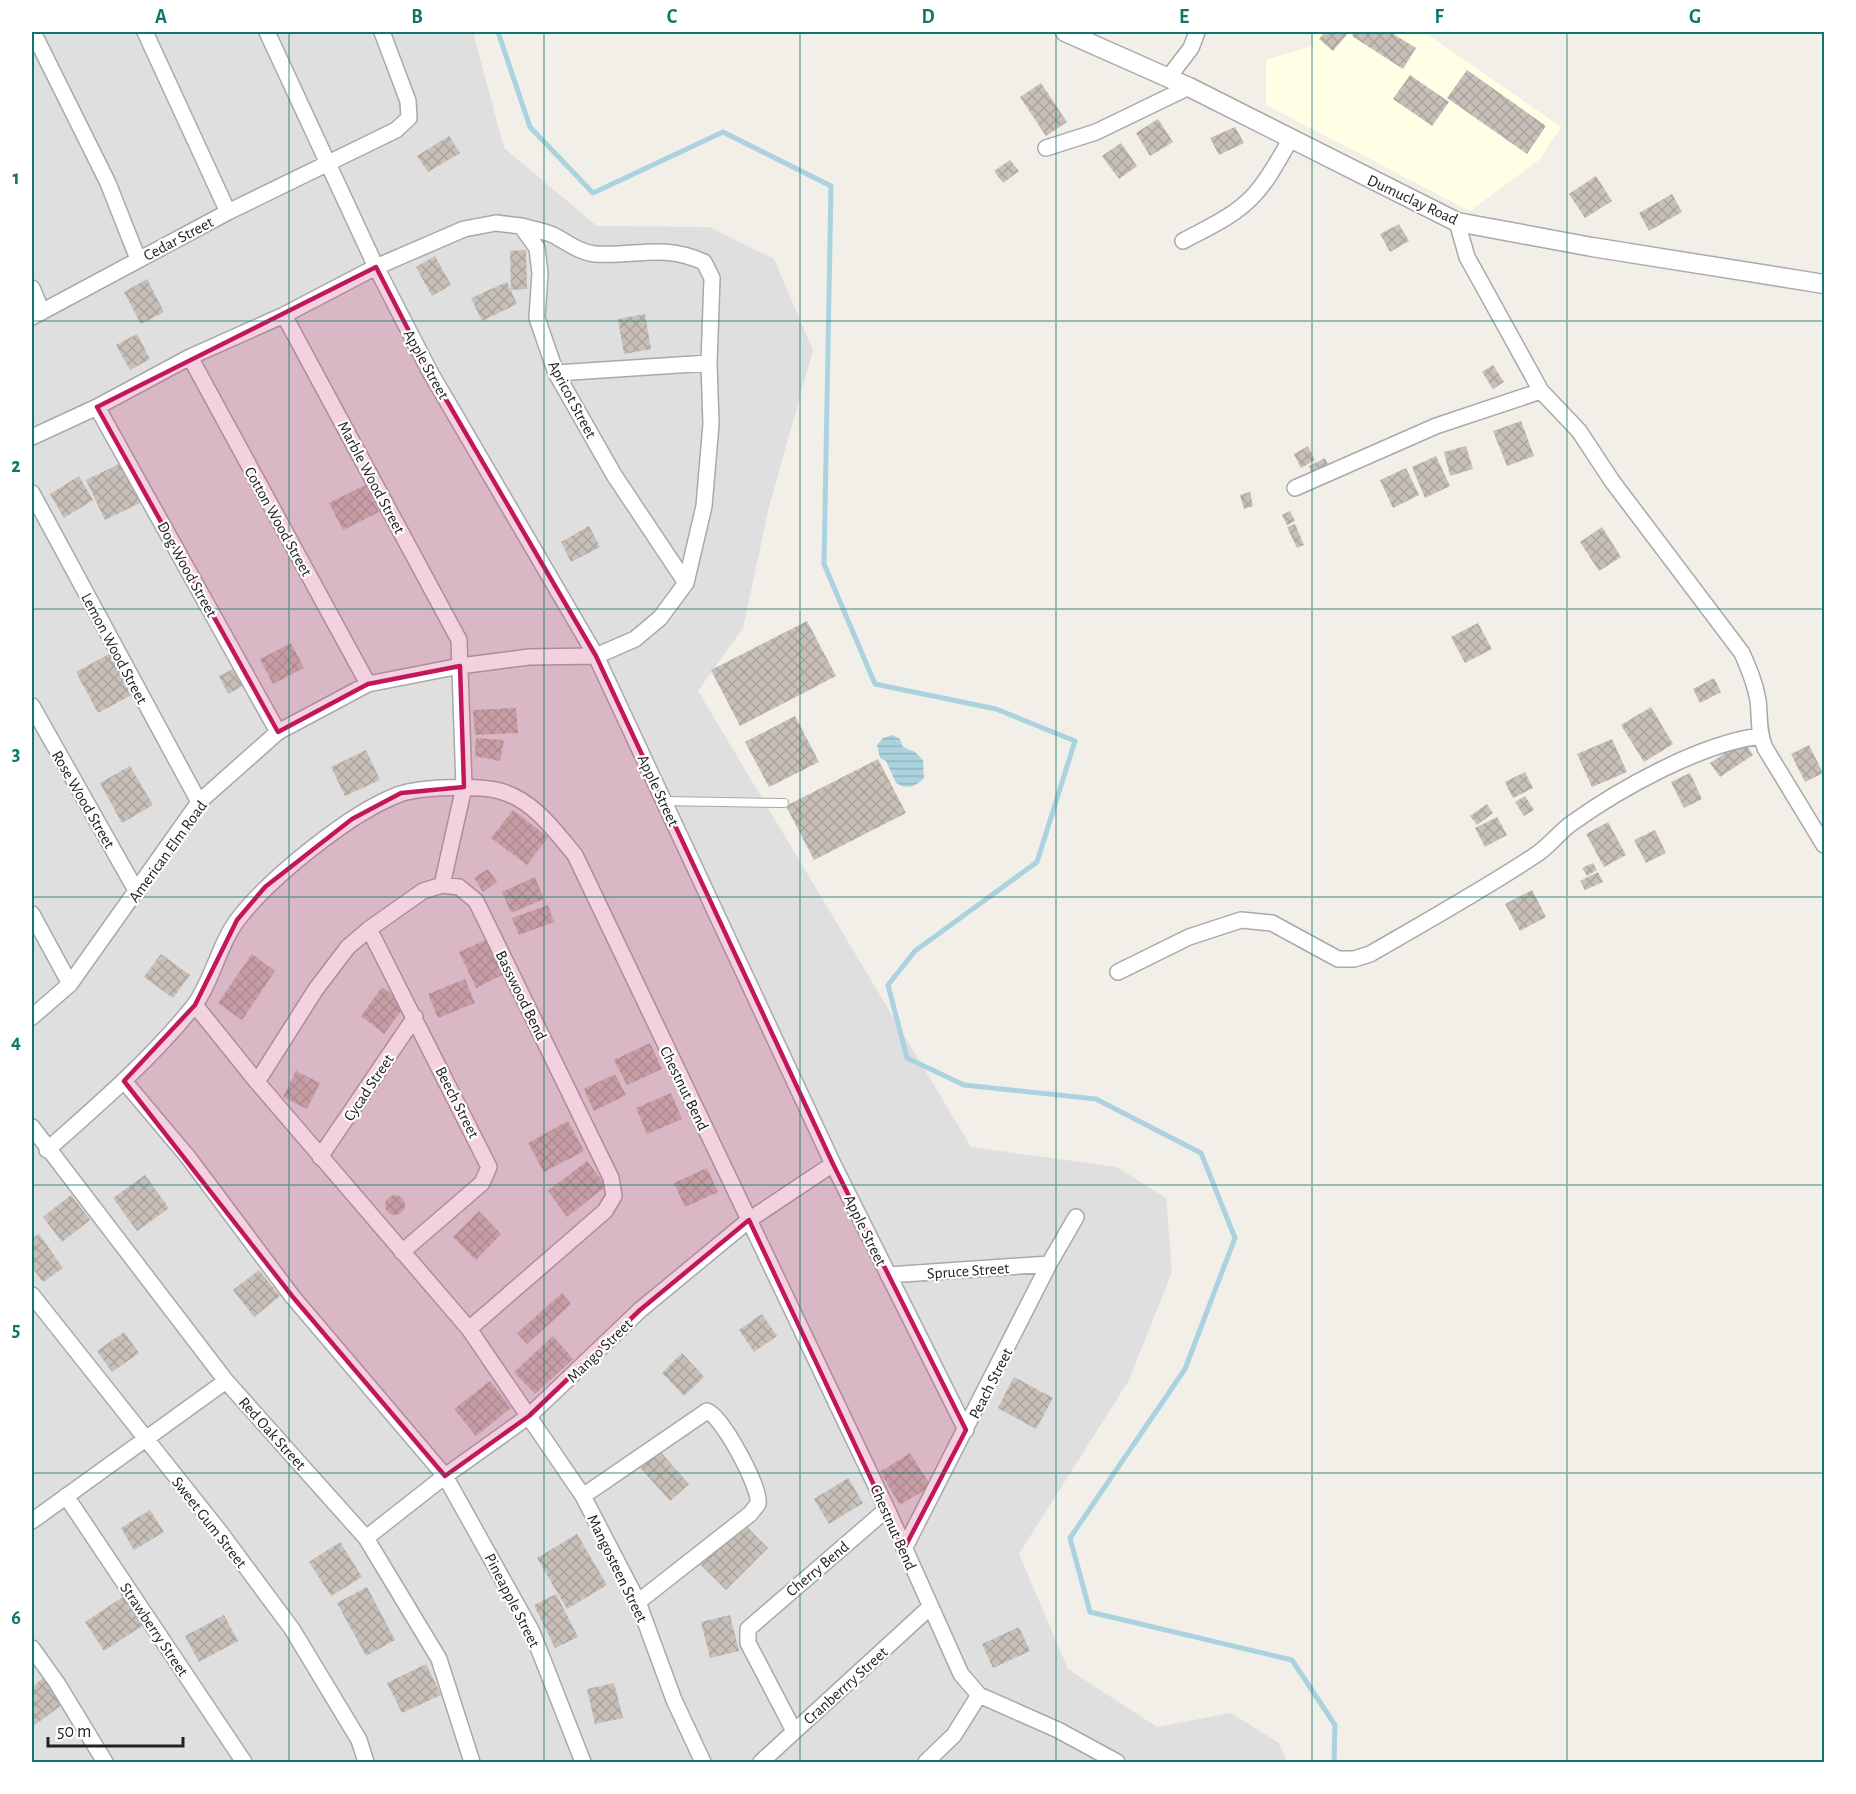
<svg xmlns="http://www.w3.org/2000/svg" width="1856" height="1794" viewBox="0 0 1856 1794" font-family="'Alegreya Sans',sans-serif">
  <style>
    .residential { fill: #e0dfdf }
    .education { fill: #ffffe5 }
    .water { fill: url(#water-rules) }
    .lines { fill: none; stroke-linecap: round; stroke-linejoin: round }
    .stream { stroke: #aad3df; stroke-width: 5 }
    .building { fill: url(#building-cross-hatch) }
    .service-casing { stroke: #a9a9a9; stroke-width: 10 }
    .minor-casing { stroke: #a9a9a9; stroke-width: 18 }
    .tertiary-casing { stroke: #a9a9a9; stroke-width: 21 }
    .service { stroke: #fff; stroke-width: 8 }
    .minor { stroke: #fff; stroke-width: 15 }
    .tertiary { stroke: #fff; stroke-width: 18 }
    .marked { fill: #c2185b; fill-opacity: 0.2; stroke: #c2185b; stroke-width: 4.5; stroke-linejoin: round }
    .grid { fill: none; stroke: #0f766e; stroke-width: 1.5; stroke-opacity: 0.55 }
    .labels { text-anchor: middle; stroke-width: 4.5; stroke-linejoin: round; paint-order: stroke }
    .street-label { font-size: 16px; fill: #222; stroke: #fff }
    .neatline { fill: none; stroke: #0f766e; stroke-width: 2 }
    .grid-label { font-size: 20px; text-anchor: middle; font-weight: bold; fill: #0f766e }
  </style>
  <defs>
    <pattern id="water-rules" width="6" height="5" patternUnits="userSpaceOnUse" patternTransform="scale(1.5)"><rect width="6" height="5" fill="#aad3df"/><path d="M0 2.5h6" fill="none" stroke="#92b5bf"/></pattern>
    <pattern id="building-cross-hatch" width="8" height="8" patternUnits="userSpaceOnUse" patternTransform="scale(1.5)"><rect width="8" height="8" fill="#c7bfb8"/><path d="M0 0l8 8M0 8l8-8" fill="none" stroke="#aba49e"/></pattern>
  </defs>
  <rect width="100%" height="100%" fill="#f2efe9"/>
  <!-- residential -->
  <path class="residential" d="M32 32H473L504 148 597 226 709 227 774 259 813 350 769 507 743 628 698 691 971 1147 1117 1167 1166 1198 1172 1272 1129 1380 1019 1554 1068 1669 1157 1727 1231 1713 1279 1743 1287 1762H35L32 1758Z"/>
  <!-- education -->
  <path class="education" d="M1312 32H1424L1561 127 1539 160 1470 211 1266 105V60L1313 46Z"/>
  <!-- water -->
  <path class="water" d="M892 735 900 739 903 747 915 752 923 760 924 778C915 787 908 790 896 783L886 761 880 758 877 745 883 738Z"/>
  <g class="lines">
    <!-- stream -->
    <path class="stream" d="M498 32 530 127 593 193 723 132 831 186 824 564 875 684 996 709 1075 741 1037 862 915 951 888 985 907 1058 964 1085 1096 1099 1201 1153 1235 1238 1185 1369 1070 1538 1090 1612 1292 1660 1335 1725 1334 1762"/>
  </g>
  <!-- building -->
  <path class="building" d="M1325 32H1349L1333 51 1319 39Z
    M1355 32H1390L1416 48 1403 69 1352 36Z
    M1467 70 1546 126 1527 154 1447 98Z
    M1410 75 1449 102 1432 126 1393 99Z
    M1041 83 1067 122 1046 136 1020 97Z
    M1158 119 1173 142 1150 156 1136 133Z
    M1235 127 1244 143 1219 155 1210 138Z
    M449 136 460 153 428 172 417 156Z
    M1121 143 1137 166 1119 179 1102 156Z
    M1010 160 1019 171 1003 183 994 171Z
    M1596 176 1612 201 1585 218 1569 194Z
    M1672 194 1682 212 1649 231 1639 213Z
    M1399 224 1409 241 1390 252 1380 234Z
    M526 250 527 289 511 290 510 251Z
    M435 256 451 285 432 296 416 267Z
    M147 279 164 312 141 324 124 292Z
    M507 282 517 304 482 321 471 298Z
    M645 314 651 349 624 354 618 319Z
    M137 334 150 359 130 370 116 345Z
    M1493 365 1504 382 1493 389 1482 372Z
    M1521 421 1534 456 1507 466 1493 431Z
    M1308 446 1315 460 1301 468 1294 454Z
    M1466 446 1473 469 1450 476 1444 452Z
    M1436 456 1450 486 1425 498 1412 467Z
    M1325 458 1330 469 1313 476 1309 466Z
    M123 462 142 502 105 520 86 480Z
    M1406 468 1419 495 1393 508 1380 480Z
    M79 476 93 500 64 518 50 494Z
    M365 485 379 512 343 530 329 503Z
    M1250 492 1253 506 1244 509 1240 495Z
    M1290 511 1295 521 1287 525 1282 515Z
    M1295 524 1304 545 1297 548 1287 527Z
    M589 526 600 547 571 562 561 542Z
    M1602 527 1621 557 1599 571 1580 542Z
    M807 621 836 676 740 726 711 670Z
    M1478 623 1492 649 1465 663 1451 637Z
    M291 643 304 668 273 684 260 659Z
    M111 653 133 694 98 713 76 672Z
    M237 667 246 684 228 694 219 676Z
    M1714 678 1721 692 1700 703 1693 689Z
    M1651 707 1673 744 1644 762 1621 725Z
    M516 708 518 733 475 735 473 710Z
    M795 716 819 762 769 787 745 742Z
    M476 738 504 740 500 761 475 756Z
    M1612 739 1627 772 1592 787 1577 754Z
    M1744 741 1753 755 1720 777 1710 763Z
    M1809 745 1823 773 1805 782 1791 754Z
    M366 750 380 780 345 796 331 767Z
    M878 759 906 813 814 860 786 806Z
    M130 766 153 805 122 823 100 783Z
    M1525 772 1533 788 1513 798 1505 782Z
    M1690 773 1702 799 1684 808 1671 782Z
    M1525 796 1534 810 1524 816 1515 802Z
    M1487 804 1493 813 1477 825 1470 816Z
    M513 810 548 837 527 865 491 838Z
    M1497 817 1507 835 1485 847 1475 828Z
    M1608 822 1626 855 1604 867 1586 834Z
    M1655 830 1666 853 1646 863 1634 840Z
    M1593 863 1597 870 1587 876 1582 868Z
    M488 869 497 882 483 892 474 878Z
    M1598 872 1603 882 1585 890 1580 881Z
    M535 877 544 899 511 913 502 892Z
    M1532 890 1546 917 1520 931 1505 904Z
    M548 905 554 922 519 935 512 918Z
    M490 938 506 973 476 988 459 952Z
    M161 954 190 975 173 998 144 977Z
    M252 954 275 971 242 1020 218 1003Z
    M465 979 475 1003 438 1018 428 994Z
    M382 987 406 1004 384 1034 361 1016Z
    M650 1043 662 1069 627 1085 614 1060Z
    M296 1071 320 1083 307 1109 283 1097Z
    M615 1074 626 1095 594 1111 584 1089Z
    M671 1093 682 1119 647 1134 636 1108Z
    M568 1121 584 1151 544 1172 528 1143Z
    M587 1161 606 1186 567 1217 548 1191Z
    M707 1168 718 1192 685 1207 674 1183Z
    M145 1175 169 1208 137 1231 113 1198Z
    M71 1195 90 1220 62 1242 43 1217Z
    M385 1205a10 10 0 1 1 20 0a10 10 0 1 1-20 0Z
    M479 1211 501 1234 476 1260 453 1237Z
    M39 1234 63 1268 43 1282 32 1267V1239Z
    M259 1270 280 1296 254 1317 233 1290Z
    M562 1293 571 1304 527 1344 517 1333Z
    M762 1314 777 1336 754 1352 739 1330Z
    M124 1332 139 1353 112 1372 97 1351Z
    M553 1336 573 1359 535 1394 514 1372Z
    M682 1353 704 1377 684 1396 662 1373Z
    M1014 1377 1053 1398 1036 1429 998 1408Z
    M490 1381 511 1408 476 1436 454 1409Z
    M657 1448 689 1484 670 1501 638 1465Z
    M910 1453 931 1486 900 1505 880 1472Z
    M848 1478 863 1503 829 1524 814 1499Z
    M150 1510 164 1532 134 1550 121 1528Z
    M742 1522 768 1548 726 1590 700 1564Z
    M577 1534 607 1585 567 1609 537 1558Z
    M340 1542 362 1577 331 1596 309 1562Z
    M367 1587 395 1640 366 1656 337 1603Z
    M556 1594 578 1637 555 1648 534 1605Z
    M123 1597 142 1626 104 1651 85 1622Z
    M224 1615 238 1641 199 1662 185 1636Z
    M730 1615 739 1651 710 1658 701 1622Z
    M1019 1627 1030 1651 993 1668 982 1644Z
    M426 1664 441 1695 402 1713 387 1683Z
    M43 1678 63 1704 32 1727V1688Z
    M614 1683 623 1718 595 1724 587 1689Z"/>
  <g class="lines">
    <!-- service casing -->
    <g class="service-casing">
      <path id="service" d="M663 801 784 803"/>
    </g>
    <!-- minor casing -->
    <g class="minor-casing">
      <path id="minor" d="M33 32 108 183 138 259
        M145 32 228 212
        M267 32 376 267 430 372 596 656 833 1164 966 1430
        M1168 78 1191 48 1197 32
        M1046 148 1096 132 1189 87
        M1457 222 1467 257 1541 391 1579 431 1612 481 1742 653C1749 669 1755 683 1758 700 1760 717 1758 732 1765 748L1824 845
        M521 226C532 229 543 231 553 235 567 242 578 252 595 254 637 257 661 243 704 262L712 278 709 363 711 424 704 506 686 583
        M1183 241C1207 228 1235 216 1254 195 1269 179 1279 159 1290 140
        M32 288 42 312
        M284 315 459 640 464 787 442 885
        M32 317 228 212 396 130 409 118 408 101 382 32
        M190 357 368 684
        M556 373 709 363
        M97 407 278 732
        M32 437 97 407 190 357 284 315 376 267 464 229 496 223 521 226 537 248 540 273 537 318 556 373 614 475 686 583 660 618 635 639 596 656 529 657 460 666 368 684 278 732 199 802 70 984 32 1017
        M1295 488 1436 426 1541 391
        M32 493 199 802
        M32 706 137 892
        M32 914 70 984
        M369 929 489 1167 482 1183 402 1252
        M1118 972 1189 937 1241 920 1272 923 1338 959H1354L1370 954C1425 922 1481 891 1534 856 1549 847 1558 833 1572 823 1621 788 1700 744 1760 736
        M195 1005 257 1082 469 1329 583 1496 638 1602 674 1700 703 1762
        M124 1081 188 1157 292 1296 445 1476 532 1632 583 1762
        M257 1082 316 989 348 947 369 929 423 891 442 885 459 887 476 901 611 1178 614 1196 605 1211 469 1329
        M32 1127 226 1381 366 1538 439 1659 472 1762
        M47 1150C98 1105 150 1060 193 1007 212 983 219 943 239 918 271 877 351 812 400 794 421 787 479 785 500 791 533 800 554 830 575 855L887 1509 961 1674 979 1695 1058 1730 1117 1762
        M320 1157 415 1017
        M888 1275 1049 1264
        M32 1295 220 1532 292 1629 359 1740 366 1762
        M66 1496 244 1762
        M583 1496 707 1411C722 1416 761 1488 758 1504L750 1514 638 1602
        M32 1521 226 1381
        M366 1538 445 1476 529 1416 640 1310 749 1220 833 1164
        M904 1549 1049 1264 1076 1217
        M32 1648 57 1683 105 1762
        M794 1731 748 1643V1629L887 1509
        M761 1762 929 1608
        M926 1762 954 1735 979 1695"/>
    </g>
    <!-- tertiary casing -->
    <g class="tertiary-casing">
      <path id="tertiary" d="M1065 32 1189 87 1457 222 1592 247 1824 284"/>
    </g>
    <!-- service -->
    <use href="#service" class="service"/>
    <!-- minor -->
    <use href="#minor" class="minor"/>
    <!-- tertiary -->
    <use href="#tertiary" class="tertiary"/>
  </g>
  <!-- marked area -->
  <path class="marked" d="M376 267 430 372 596 656 833 1164 966 1430 904 1549 749 1220 640 1310 529 1416 445 1476 292 1296 124 1081 195 1005 237 920 265 887 352 819 401 793 464 787 460 666 368 684 278 732 97 407Z"/>
  <!-- grid -->
  <path class="grid" d="M289 32V1762M544 32V1762M800 32V1762M1056 32V1762M1312 32V1762M1567 32V1762M32 321H1824M32 609H1824M32 897H1824M32 1185H1824M32 1473H1824"/>
  <g class="labels">
    <!-- street labels -->
    <g class="street-label">
      <text transform="translate(1413 199) rotate(25)" y="6">Dumuclay Road</text>
      <text transform="translate(178 238) rotate(-28)" y="6">Cedar Street</text>
      <text transform="translate(427 364) rotate(61)" y="6">Apple Street</text>
      <text transform="translate(573 399) rotate(62)" y="6">Apricot Street</text>
      <text transform="translate(372 477) rotate(62)" y="6">Marble Wood Street</text>
      <text transform="translate(279 521) rotate(61)" y="6">Cotton Wood Street</text>
      <text transform="translate(188 569) rotate(61)" y="6">Dog Wood Street</text>
      <text transform="translate(115 648) rotate(62)" y="6">Lemon Wood Street</text>
      <text transform="translate(659 790) rotate(65)" y="6">Apple Street</text>
      <text transform="translate(84 799) rotate(60)" y="6">Rose Wood Street</text>
      <text transform="translate(167 851) rotate(-54)" y="6">American Elm Road</text>
      <text transform="translate(522 995) rotate(64)" y="6">Basswood Bend</text>
      <text transform="translate(368 1087) rotate(-56)" y="6">Cycad Street</text>
      <text transform="translate(685 1088) rotate(64)" y="6">Chestnut Bend</text>
      <text transform="translate(458 1102) rotate(63)" y="6">Beech Street</text>
      <text transform="translate(866 1230) rotate(64)" y="6">Apple Street</text>
      <text transform="translate(968 1270) rotate(-4)" y="6">Spruce Street</text>
      <text transform="translate(599 1350) rotate(-44)" y="6">Mango Street</text>
      <text transform="translate(990 1383) rotate(-63)" y="6">Peach Street</text>
      <text transform="translate(273 1433) rotate(48)" y="6">Red Oak Street</text>
      <text transform="translate(210 1522) rotate(52)" y="6">Sweet Gum Street</text>
      <text transform="translate(894 1527) rotate(66)" y="6">Chestnut Bend</text>
      <text transform="translate(618 1568) rotate(64)" y="6">Mangosteen Street</text>
      <text transform="translate(817 1568) rotate(-40)" y="6">Cherry Bend</text>
      <text transform="translate(513 1600) rotate(63)" y="6">Pineapple Street</text>
      <text transform="translate(155 1629) rotate(56)" y="6">Strawberry Street</text>
      <text transform="translate(845 1685) rotate(-42)" y="6">Cranberrry Street</text>
    </g>
  </g>
  <!-- border -->
  <rect width="1856" height="1794" fill="none" stroke="#ffffff" stroke-width="66"/>
  <!-- scale -->
  <path d="M48 1737v9h135v-9" fill="none" stroke="#222222" stroke-width="3"/>
  <text x="57" y="1737" font-size="18" fill="#222222" stroke="#ffffff" stroke-width="4.5" paint-order="stroke">50 m</text>
  <rect x="33" y="33" width="1790" height="1728" class="neatline"/>
  <g class="grid-label">
    <text x="161" y="23">A</text>
    <text x="417" y="23">B</text>
    <text x="672" y="23">C</text>
    <text x="928" y="23">D</text>
    <text x="1184" y="23">E</text>
    <text x="1439" y="23">F</text>
    <text x="1695" y="23">G</text>
    <text x="16" y="184">1</text>
    <text x="16" y="472">2</text>
    <text x="16" y="760">3</text>
    <text x="16" y="1048">4</text>
    <text x="16" y="1336">5</text>
    <text x="16" y="1624">6</text>
  </g>
</svg>
